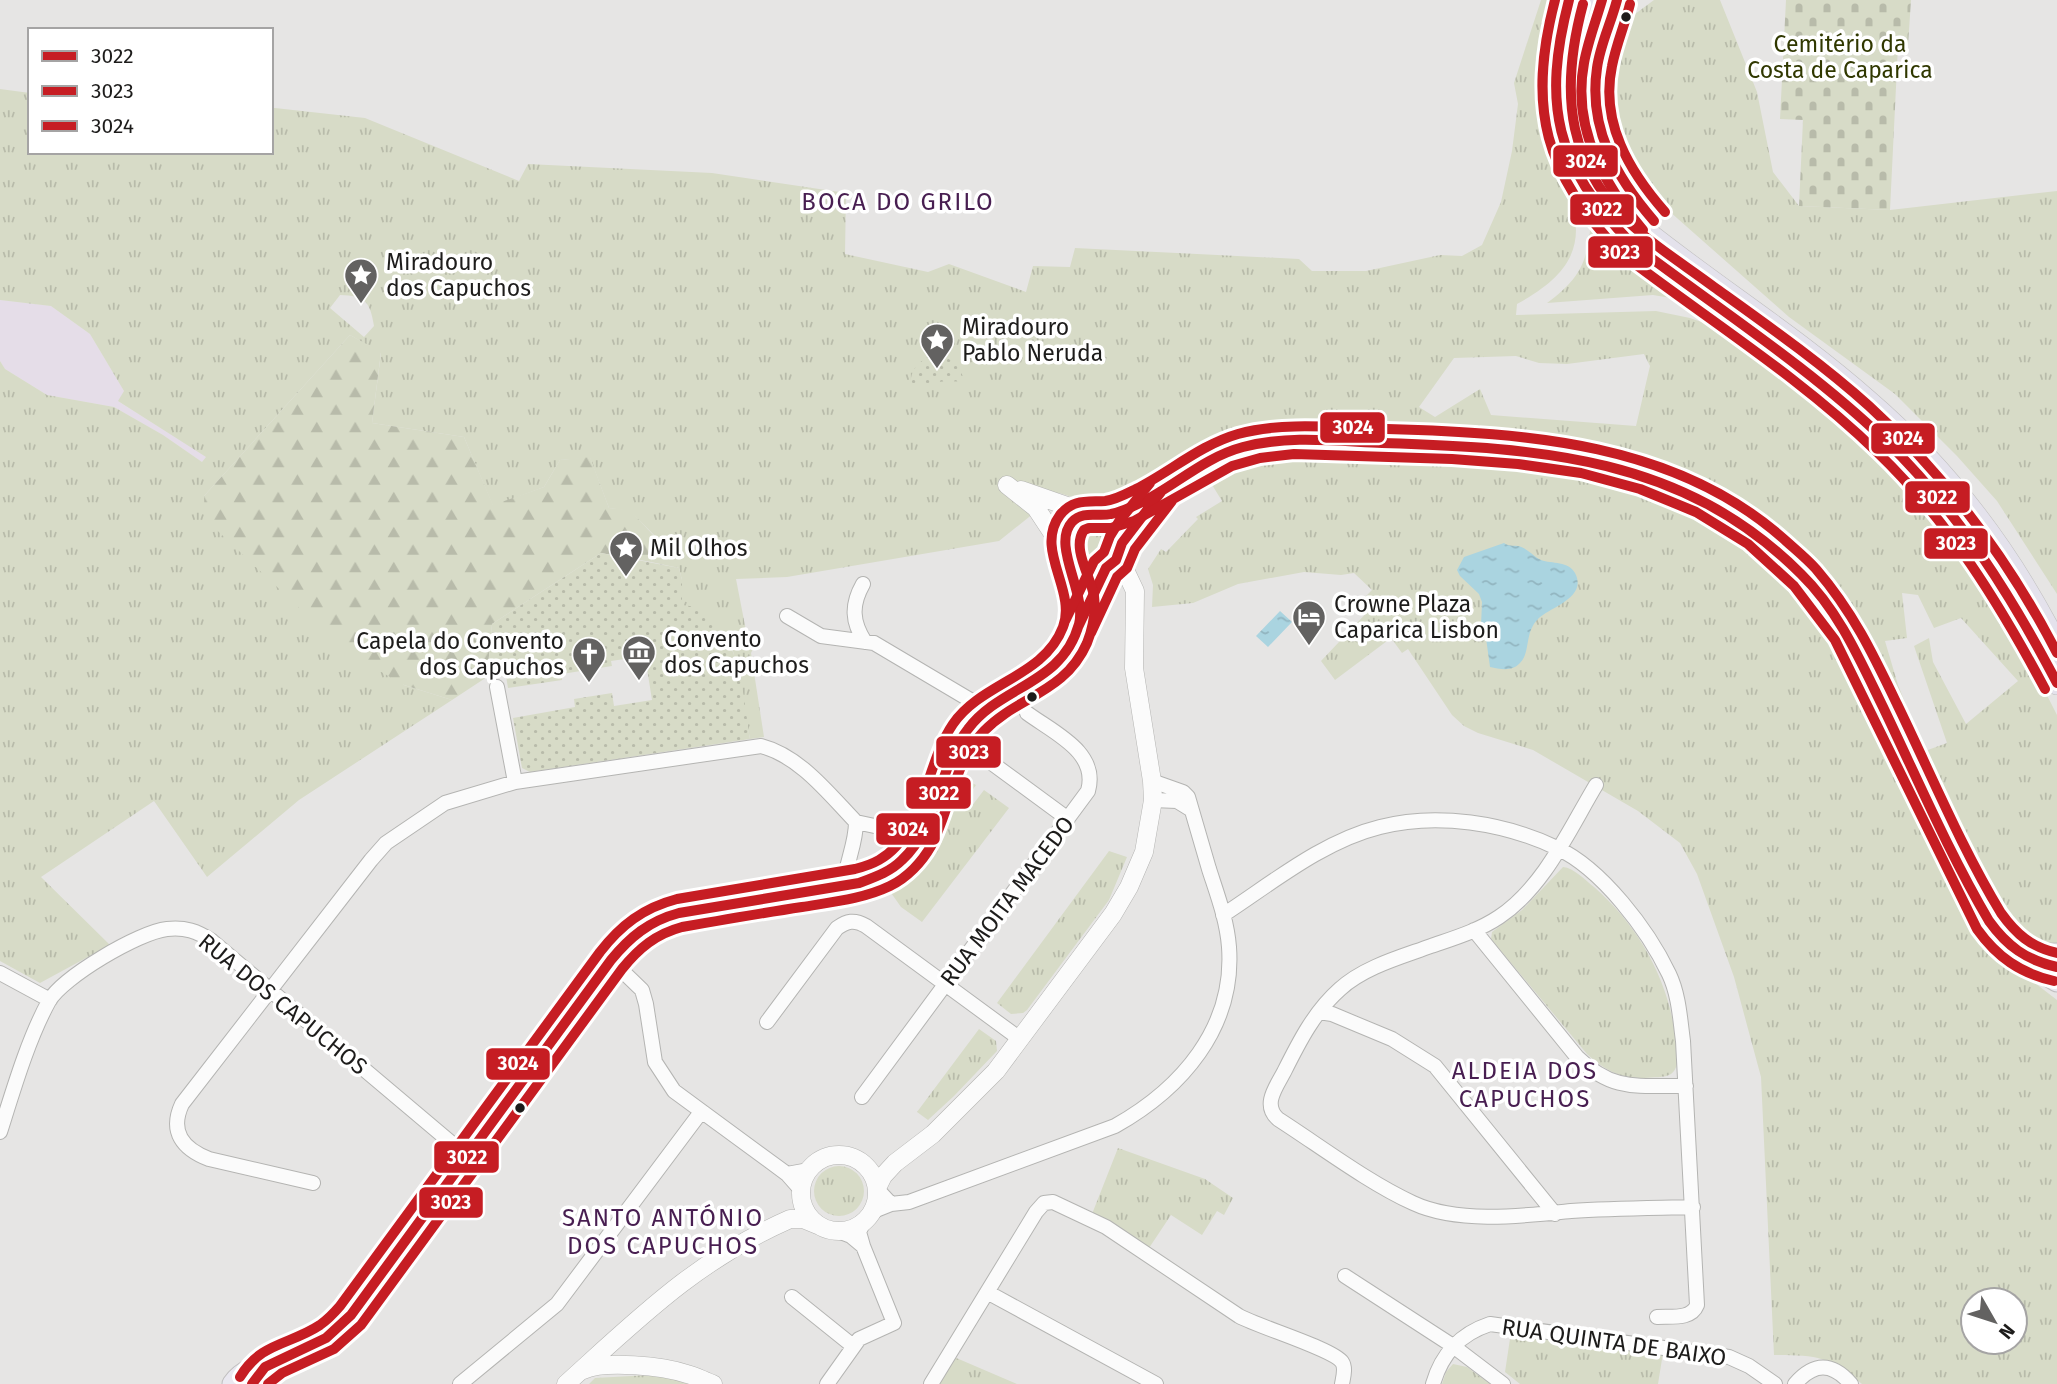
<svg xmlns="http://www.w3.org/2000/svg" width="2057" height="1384" viewBox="0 0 2057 1384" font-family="'Fira Sans',sans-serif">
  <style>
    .commercial { fill: #e5dde8 }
    .grass { fill: url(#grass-tufts); fill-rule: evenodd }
    .forest { fill: url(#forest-firs) }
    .cemetery { fill: url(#cemetery-stones) }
    .garden { fill: url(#garden-dots) }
    .water { fill: url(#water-ripples) }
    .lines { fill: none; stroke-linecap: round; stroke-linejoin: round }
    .minor-casing { stroke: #b4b4b2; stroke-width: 16 }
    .tertiary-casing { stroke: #b4b4b2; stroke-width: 19 }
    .primary-casing { stroke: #c0bfbf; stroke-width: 23 }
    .trunk-casing { stroke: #c0bfbf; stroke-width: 24 }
    .minor { stroke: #fbfbfb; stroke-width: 14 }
    .tertiary { stroke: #fbfbfb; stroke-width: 18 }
    .primary { stroke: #eae8f0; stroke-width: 21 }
    .trunk { stroke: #e4e2ec; stroke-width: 23 }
    .bus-1-casing { stroke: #fff; stroke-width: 16 }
    .bus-2-casing { stroke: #fff; stroke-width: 16 }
    .bus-3-casing { stroke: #fff; stroke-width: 16 }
    .bus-1 { stroke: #c61d23; stroke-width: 10 }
    .bus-2 { stroke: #c61d23; stroke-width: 10 }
    .bus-3 { stroke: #c61d23; stroke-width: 10 }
    .bus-dot { fill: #1d1c1b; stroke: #fff; stroke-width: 2.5 }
    .labels { text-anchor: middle; stroke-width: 7; stroke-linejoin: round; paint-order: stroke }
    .park-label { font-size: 23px; fill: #303800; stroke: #fff }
    .poi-label { font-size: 23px; fill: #1d1c1b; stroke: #fff; text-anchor: start }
    .street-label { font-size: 23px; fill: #1d1c1b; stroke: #fff }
    .neighbourhood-label { font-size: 24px; letter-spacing: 2px; fill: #481e51; stroke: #fff }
    .line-badge { stroke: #fff; stroke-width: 2.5 }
    .badge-label { font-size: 19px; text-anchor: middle; font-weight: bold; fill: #fff }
  </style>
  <defs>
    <pattern id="grass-tufts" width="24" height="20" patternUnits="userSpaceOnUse" patternTransform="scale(1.75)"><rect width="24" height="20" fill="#d7dbc7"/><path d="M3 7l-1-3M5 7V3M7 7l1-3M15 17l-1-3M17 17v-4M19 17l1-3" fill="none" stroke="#b8bbaa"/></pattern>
    <pattern id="forest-firs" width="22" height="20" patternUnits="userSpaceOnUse" patternTransform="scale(1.75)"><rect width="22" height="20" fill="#d7dbc7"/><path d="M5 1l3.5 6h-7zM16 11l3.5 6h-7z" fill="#b8bbaa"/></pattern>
    <pattern id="cemetery-stones" width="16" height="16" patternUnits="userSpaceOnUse" patternTransform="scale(1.75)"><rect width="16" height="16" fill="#d7dbc7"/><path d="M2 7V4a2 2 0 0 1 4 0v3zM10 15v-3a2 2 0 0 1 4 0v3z" fill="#b8bbaa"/></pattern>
    <pattern id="garden-dots" width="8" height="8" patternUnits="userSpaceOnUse" patternTransform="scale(1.75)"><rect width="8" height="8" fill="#d7dbc7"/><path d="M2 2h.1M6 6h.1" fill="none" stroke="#b8bbaa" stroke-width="1.8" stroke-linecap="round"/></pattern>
    <pattern id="water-ripples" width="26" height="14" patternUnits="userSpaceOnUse" patternTransform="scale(1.75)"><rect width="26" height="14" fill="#aad4e0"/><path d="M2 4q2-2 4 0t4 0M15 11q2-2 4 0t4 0" fill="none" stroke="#92b5c0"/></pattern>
  </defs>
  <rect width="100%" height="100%" fill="#e6e5e4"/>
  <!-- commercial -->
  <path class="commercial" d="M0 300 51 306 90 334 124 391 119 402 207 457 202 462 163 435 114 407 47 395 5 369 0 361Z"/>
  <!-- grass -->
  <path class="grass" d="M1541 0H1559C1547 35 1540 74 1545 110 1556 193 1623 247 1517 304L1516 315 1656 311 1690 318 1730 332 1787 374 1890 462 1935 512 1978 573 2026 654 2057 715V948C2022 941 2010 934 1991 903L1908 728 1865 645 1836 596 1795 549 1761 520 1712 488 1630 455 1536 437 1471 432H1287L1230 437 1197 453 1146 489 1112 502 1085 501 1059 493 999 541 787 577 736 579 748 641 753 649 751 653 764 737 750 739 733 651 682 605V580L679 568 651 562 655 536 630 511 609 508 590 458 560 460 544 487 493 506 464 437 372 423 381 353 350 335 204 496 404 685 452 700 299 800 207 877 154 801 41 877 110 945 40 983 0 961V361L5 369 47 395 114 407 163 435 202 462 206 457 118 401 124 391 90 334 51 306 0 300V89L30 93V152H271V108H275L365 118 519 181 528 164 712 173 846 193 845 254 928 272 949 264 1026 292 1033 266 1070 267 1075 248 1299 259 1312 271H1366L1440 255 1462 256 1482 245 1501 202 1512 151 1518 104 1514 83ZM340 295C365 296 370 301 374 326L364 337 330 308ZM1644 354 1650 366 1636 426 1491 415 1480 389 1435 417 1419 407 1454 358 1516 356 1539 363 1567 364ZM1902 593 1918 595 1934 628 1961 618 2018 681 1966 724 1933 662 1929 638 1914 646 1947 743 1925 751 1898 685 1885 641 1907 638Z
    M1654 0H1720L1757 92 1773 172 1799 206 1890 210 2057 191V594L1997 501 1957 456 1895 394 1789 317 1669 211 1640 175 1623 141 1617 106V77L1631 17Z
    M1591 220 1630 259 1689 301 1653 295 1547 303C1581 278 1588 261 1591 220Z
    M1281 451H1398L1528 459 1598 473 1672 496 1708 513 1752 542 1777 564 1823 615 1917 789 1985 930 2005 960 2057 1000V1384H1862C1830 1356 1815 1355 1774 1355L1761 1077 1734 977 1697 874 1680 843 1638 811 1533 750 1478 733 1464 726 1452 715 1408 649 1402 653 1391 638 1335 680 1321 661 1373 606 1365 597 1372 590 1354 573 1341 575 1304 572 1238 584 1193 603 1152 607 1153 585 1148 569 1161 549 1166 552 1198 519 1196 517 1222 501 1206 475 1191 482 1233 460ZM1973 1300H2015V1342H1973Z
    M1075 542a18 18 0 1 1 36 0a18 18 0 1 1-36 0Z
    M965 779 976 785 964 802 971 807 984 790 1009 808 922 922 901 907 889 890C923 865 943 841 950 799L956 801Z
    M1109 851 1127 857 1109 900 1027 1010 1023 1013 1011 1014 997 1003Z
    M1563 867C1574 868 1585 880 1594 887 1640 927 1671 984 1676 1044 1677 1053 1680 1068 1671 1074 1665 1078 1652 1077 1645 1078 1621 1079 1604 1070 1587 1054L1491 939 1492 932 1522 910Z
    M979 1029 996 1041 997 1051 954 1096 928 1120 917 1112Z
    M1118 1148 1205 1179 1233 1198 1224 1215 1217 1211 1202 1235 1171 1215 1149 1248 1117 1225 1092 1214Z
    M814 1191a25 25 0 1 1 50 0a25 25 0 1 1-50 0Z
    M1511 1332 1663 1353 1658 1384H1520L1505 1372Z
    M954 1357 1017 1384H937Z
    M1453 1364 1467 1367 1490 1384H1442L1446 1372Z
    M667 1374 697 1384H589L595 1378Z"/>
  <!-- forest -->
  <path class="forest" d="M350 335 381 352 372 423 464 437 493 505 544 487 560 460 590 457 609 508 630 510 655 537 651 562 601 553 492 624 487 677 452 700 404 685 345 651 205 519 204 496Z"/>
  <!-- cemetery -->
  <path class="cemetery" d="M1786 0H1911L1908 46H1898L1890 210 1799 206 1803 120 1780 119Z"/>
  <!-- garden -->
  <path class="garden" d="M932 356C950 356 961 363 964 382 945 380 929 382 910 389 910 372 916 361 932 356Z
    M601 553 679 568 682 580V605C688 606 698 606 703 610 740 634 744 699 750 739L530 772 522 768 513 718 575 707 574 699 612 693 614 706 652 700 645 656 611 661 612 666 562 674V680L508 688 506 676 487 677 492 624Z"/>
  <!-- water -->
  <path class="water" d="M1504 543C1510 547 1512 545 1518 546 1526 547 1534 557 1541 560 1552 564 1569 561 1575 573 1588 598 1550 607 1538 619 1524 633 1531 652 1520 663 1512 672 1500 669 1490 667L1486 638 1481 626 1482 602 1479 594 1460 576 1457 570 1464 557Z
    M1280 611 1292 622 1268 647 1256 636Z"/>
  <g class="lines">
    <!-- minor casing -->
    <g class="minor-casing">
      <path id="minor" d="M863 584C851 605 852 622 865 642
        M787 616 821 636 874 643 987 710
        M497 687 515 782
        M985 758 1068 819
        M1596 785C1569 830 1544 887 1499 917 1478 931 1454 938 1431 946 1401 957 1364 967 1340 989 1314 1012 1299 1042 1284 1072 1276 1087 1262 1105 1278 1119 1320 1146 1369 1183 1413 1203 1458 1224 1523 1216 1571 1211 1611 1208 1653 1208 1693 1207
        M1153 800 1177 801 1190 809
        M844 887C845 864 856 845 856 822L893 830 917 844
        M1223 915C1272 883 1323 841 1380 827 1437 812 1505 823 1557 848 1602 869 1648 930 1669 974 1679 995 1680 1019 1683 1041L1697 1305C1691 1320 1671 1316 1657 1317
        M1474 930 1577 1057C1614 1093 1639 1085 1686 1086
        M611 960 642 990 646 1004 655 1062 674 1091 787 1174
        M0 973 50 1000
        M1319 1012 1332 1014 1392 1039 1435 1066 1555 1214
        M767 1022 837 928C847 921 854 919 866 926L1020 1039
        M862 1097 1088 791C1099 752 1054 733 1027 713
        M0 1132C13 1091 28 1039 49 1001 63 977 139 932 167 929 185 927 197 931 212 941L468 1157
        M313 1183 209 1159C183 1149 169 1132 182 1104L371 860 386 843 445 803 515 782 761 746C800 756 829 794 856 822
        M802 1191 787 1174 809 1170
        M891 1204 909 1202 1115 1126C1181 1089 1235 1028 1229 947 1227 920 1217 894 1209 869 1202 845 1195 821 1188 797L1183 792 1152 781
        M869 1217 876 1210 891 1204 877 1189
        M838 1231 851 1236 863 1246 859 1232 864 1221
        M1345 1276 1453 1346 1503 1384
        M987 1292 1156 1384
        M792 1297 853 1346
        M460 1384 557 1304 701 1112
        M827 1384 859 1339 894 1323 863 1246
        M931 1384 1036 1212 1044 1203 1053 1202 1106 1227 1239 1316C1259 1327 1333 1349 1342 1362 1346 1368 1343 1378 1342 1384
        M1433 1384C1442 1353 1460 1334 1490 1324L1729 1357 1749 1366 1775 1384
        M1795 1384C1814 1362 1832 1362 1851 1384"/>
    </g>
    <!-- tertiary casing -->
    <g class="tertiary-casing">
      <path id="tertiary" d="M1007 485 1036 508 1065 552
        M1021 490 1087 513
        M801 1193a38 38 0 1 1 76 0a38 38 0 1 1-76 0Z
        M877 1188 883 1176 895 1163 933 1134 996 1071 1113 914 1129 887 1144 852 1153 800 1152 781 1134 668 1135 591 1126 572 1111 565
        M583 1370C605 1360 663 1366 687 1374 696 1376 704 1381 713 1384
        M566 1384C640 1317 697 1260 790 1219H803L820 1226"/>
    </g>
    <!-- primary casing -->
    <g class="primary-casing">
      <path id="primary" d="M1104 515C1124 509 1143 503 1161 492 1189 475 1211 455 1244 447 1275 440 1307 442 1339 442 1378 443 1417 443 1456 444 1596 449 1742 487 1828 605 1854 640 1871 679 1890 717 1919 776 1946 835 1974 894 1996 938 2014 956 2057 981
        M1092 571 1106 568 1116 560 1122 543 1155 499
        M1081 619C1083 605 1081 591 1076 577 1071 564 1061 551 1064 536 1072 501 1119 508 1122 543
        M2016 944 2042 954H2057
        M233 1384C246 1364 285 1358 307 1348 325 1340 337 1329 351 1315L611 960C632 934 646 921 679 913L859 883C940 862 926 790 964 733 986 700 1029 690 1058 663 1070 652 1074 636 1081 621 1089 603 1099 587 1106 568"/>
    </g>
    <!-- trunk casing -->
    <g class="trunk-casing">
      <path id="trunk" d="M1569 0C1539 95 1556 175 1631 243 1716 308 1809 367 1887 442 1959 512 2012 594 2057 683
        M1601 0C1593 22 1583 44 1580 67 1571 130 1596 190 1644 231 1717 289 1797 339 1867 401 1947 470 2010 553 2057 647"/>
    </g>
    <!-- minor -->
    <use href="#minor" class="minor"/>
    <!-- tertiary -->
    <use href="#tertiary" class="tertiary"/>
    <!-- primary -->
    <use href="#primary" class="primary"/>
    <!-- trunk -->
    <use href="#trunk" class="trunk"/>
    <!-- bus-1 casing -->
    <g class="bus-1-casing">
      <path id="bus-1" d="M1569 0C1542 104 1555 165 1631 243 1717 308 1809 367 1886 441 1958 511 2011 595 2057 683
        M1617 0C1611 23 1600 45 1597 68 1588 128 1616 177 1654 221
        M1078 627 1106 568 1116 560 1122 543 1161 492
        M252 1384 265 1367 326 1338 351 1315 611 960C630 937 649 921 679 913L859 883C875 877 890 872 902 860 939 826 938 767 968 729 1001 685 1062 685 1079 624 1087 593 1051 545 1072 522 1083 510 1098 517 1111 514 1122 512 1132 507 1142 502 1176 485 1205 457 1243 447 1288 435 1336 441 1382 443 1540 448 1683 456 1801 574 1839 611 1860 660 1883 707 1917 778 1949 853 1989 921 2007 946 2026 960 2057 967"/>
    </g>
    <!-- bus-2 casing -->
    <g class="bus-2-casing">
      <path id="bus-2" d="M1555 0C1527 107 1544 175 1622 254 1707 319 1800 377 1877 452 1948 520 1999 603 2045 689
        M1602 0C1596 21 1588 41 1584 63 1572 127 1602 183 1643 230
        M1091 633 1117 577 1127 568 1135 549 1172 501
        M268 1384 282 1373 334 1349 361 1325 622 969C639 948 656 934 682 927 722 920 762 913 802 907 832 902 863 899 890 886 907 878 922 862 931 846 951 809 954 761 984 731 1018 696 1065 693 1087 643 1093 628 1096 613 1094 596 1091 577 1071 548 1084 530L1089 528H1111L1134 521 1232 466 1260 458 1294 454 1452 459 1518 464 1581 473 1640 489 1696 512 1748 544 1794 586 1835 640 1977 929C1997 957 2020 973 2054 981"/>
    </g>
    <!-- bus-3 casing -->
    <g class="bus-3-casing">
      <path id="bus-3" d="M1583 4C1559 93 1566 171 1642 234 1665 253 1690 269 1714 287 1767 325 1821 363 1869 406 1947 477 2009 560 2057 653
        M1630 4C1625 24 1616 45 1612 66 1600 122 1629 171 1665 212
        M1065 621 1094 561 1104 552 1110 536 1120 520 1150 483
        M240 1377C261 1342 290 1345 320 1325 327 1320 334 1313 340 1306L600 952C621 925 643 908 677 899L855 869C863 867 872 864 879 860 924 835 925 765 953 724 982 682 1044 677 1063 627 1077 590 1034 550 1060 515 1073 499 1086 502 1105 501 1115 500 1126 494 1136 489 1170 472 1200 445 1238 434 1286 421 1338 428 1387 429 1526 433 1677 442 1786 541 1796 550 1807 559 1816 569 1853 612 1873 654 1897 704 1931 774 1961 847 2001 913 2016 934 2031 947 2057 953"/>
    </g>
    <!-- bus-1 -->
    <use href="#bus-1" class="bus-1"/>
    <!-- bus-2 -->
    <use href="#bus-2" class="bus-2"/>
    <!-- bus-3 -->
    <use href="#bus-3" class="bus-3"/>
  </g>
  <!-- icons -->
  <defs>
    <g id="sight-pin" transform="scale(1.75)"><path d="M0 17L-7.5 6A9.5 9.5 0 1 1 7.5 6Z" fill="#636261" stroke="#fff"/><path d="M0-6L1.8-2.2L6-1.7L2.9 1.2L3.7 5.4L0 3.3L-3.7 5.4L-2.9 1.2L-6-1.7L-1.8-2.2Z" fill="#fff"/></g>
    <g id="hotel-pin" transform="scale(1.75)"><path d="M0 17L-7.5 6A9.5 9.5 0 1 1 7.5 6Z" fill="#636261" stroke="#fff"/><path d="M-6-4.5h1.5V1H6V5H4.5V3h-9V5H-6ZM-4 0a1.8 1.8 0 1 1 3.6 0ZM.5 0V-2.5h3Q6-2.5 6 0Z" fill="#fff"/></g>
    <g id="museum-pin" transform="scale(1.75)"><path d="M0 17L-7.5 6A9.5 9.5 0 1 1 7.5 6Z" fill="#636261" stroke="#fff"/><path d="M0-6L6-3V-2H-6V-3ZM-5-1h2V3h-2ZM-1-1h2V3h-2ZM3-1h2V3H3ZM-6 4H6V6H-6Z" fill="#fff"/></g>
    <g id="church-pin" transform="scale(1.75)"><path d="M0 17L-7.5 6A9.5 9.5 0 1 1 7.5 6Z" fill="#636261" stroke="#fff"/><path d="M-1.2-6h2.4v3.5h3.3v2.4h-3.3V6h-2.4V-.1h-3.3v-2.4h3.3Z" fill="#fff"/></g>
  </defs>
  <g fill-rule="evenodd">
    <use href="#sight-pin" x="361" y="275"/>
    <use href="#sight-pin" x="937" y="340"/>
    <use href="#sight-pin" x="626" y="548"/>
    <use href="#hotel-pin" x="1309" y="617"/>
    <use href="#museum-pin" x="639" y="652"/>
    <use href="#church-pin" x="589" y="654"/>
  </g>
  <!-- markers -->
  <g class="bus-dot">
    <circle cx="1626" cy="17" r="6"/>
    <circle cx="1032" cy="697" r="6"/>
    <circle cx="520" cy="1108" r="6"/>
  </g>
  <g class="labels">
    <!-- park labels -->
    <g class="park-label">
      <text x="1840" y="52">Cemitério da<tspan x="1840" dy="26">Costa de Caparica</tspan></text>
    </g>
    <!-- poi labels -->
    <g class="poi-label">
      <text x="386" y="270">Miradouro<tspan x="386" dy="26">dos Capuchos</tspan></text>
      <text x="962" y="335">Miradouro<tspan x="962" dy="26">Pablo Neruda</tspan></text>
      <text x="650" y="556">Mil Olhos</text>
      <text x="1334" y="612">Crowne Plaza<tspan x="1334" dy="26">Caparica Lisbon</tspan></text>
      <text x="664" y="647">Convento<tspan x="664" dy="26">dos Capuchos</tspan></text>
      <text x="564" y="649" text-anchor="end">Capela do Convento<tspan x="564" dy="26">dos Capuchos</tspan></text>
    </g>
    <!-- street labels -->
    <g class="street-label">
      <text transform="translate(1007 901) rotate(-53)" y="8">RUA MOITA MACEDO</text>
      <text transform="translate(283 1004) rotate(39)" y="8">RUA DOS CAPUCHOS</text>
      <text transform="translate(1614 1342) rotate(8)" y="8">RUA QUINTA DE BAIXO</text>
    </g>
    <!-- neighbourhood labels -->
    <g class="neighbourhood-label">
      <text x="898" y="210">BOCA DO GRILO</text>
      <text x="1525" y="1079">ALDEIA DOS<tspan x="1525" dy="28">CAPUCHOS</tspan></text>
      <text x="663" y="1226">SANTO ANTÓNIO<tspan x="663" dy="28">DOS CAPUCHOS</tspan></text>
    </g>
  </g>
  <g class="line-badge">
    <rect x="1552" y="144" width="67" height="34" rx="7" fill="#c61d23"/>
    <rect x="1569" y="193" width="66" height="33" rx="7" fill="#c61d23"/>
    <rect x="1587" y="235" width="67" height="34" rx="7" fill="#c61d23"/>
    <rect x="1319" y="411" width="67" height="33" rx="7" fill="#c61d23"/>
    <rect x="1870" y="422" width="66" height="33" rx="7" fill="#c61d23"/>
    <rect x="1904" y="480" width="67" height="34" rx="7" fill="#c61d23"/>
    <rect x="1923" y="527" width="66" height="33" rx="7" fill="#c61d23"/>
    <rect x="935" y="735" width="67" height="34" rx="7" fill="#c61d23"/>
    <rect x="905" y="776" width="67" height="34" rx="7" fill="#c61d23"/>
    <rect x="875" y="812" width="66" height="34" rx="7" fill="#c61d23"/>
    <rect x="485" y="1047" width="66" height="34" rx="7" fill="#c61d23"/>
    <rect x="433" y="1140" width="67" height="34" rx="7" fill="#c61d23"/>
    <rect x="418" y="1186" width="66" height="33" rx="7" fill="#c61d23"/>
  </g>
  <g class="badge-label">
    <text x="1586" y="168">3024</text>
    <text x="1602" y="216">3022</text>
    <text x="1620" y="259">3023</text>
    <text x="1353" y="434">3024</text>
    <text x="1903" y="445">3024</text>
    <text x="1937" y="504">3022</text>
    <text x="1956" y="550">3023</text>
    <text x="969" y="759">3023</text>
    <text x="939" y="800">3022</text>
    <text x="908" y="836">3024</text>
    <text x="518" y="1070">3024</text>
    <text x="467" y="1164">3022</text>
    <text x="451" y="1209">3023</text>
  </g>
  <!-- legend -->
  <rect x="28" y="28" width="245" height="126" fill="#ffffff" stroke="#a5a4a4" stroke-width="2"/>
  <rect x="42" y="51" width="35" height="10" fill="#c61d23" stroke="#a5a4a4" stroke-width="2"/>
  <text x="91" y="63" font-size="21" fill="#1d1c1b">3022</text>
  <rect x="42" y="86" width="35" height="10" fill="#c61d23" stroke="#a5a4a4" stroke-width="2"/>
  <text x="91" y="98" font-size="21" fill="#1d1c1b">3023</text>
  <rect x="42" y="121" width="35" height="10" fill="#c61d23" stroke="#a5a4a4" stroke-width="2"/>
  <text x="91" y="133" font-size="21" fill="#1d1c1b">3024</text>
  <!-- north arrow -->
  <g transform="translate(1994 1321) rotate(129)"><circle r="33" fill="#ffffff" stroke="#a5a4a4" stroke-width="2"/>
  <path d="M0-5L12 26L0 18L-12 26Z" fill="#636261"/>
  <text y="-10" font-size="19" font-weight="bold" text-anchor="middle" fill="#1d1c1b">N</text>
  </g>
</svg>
